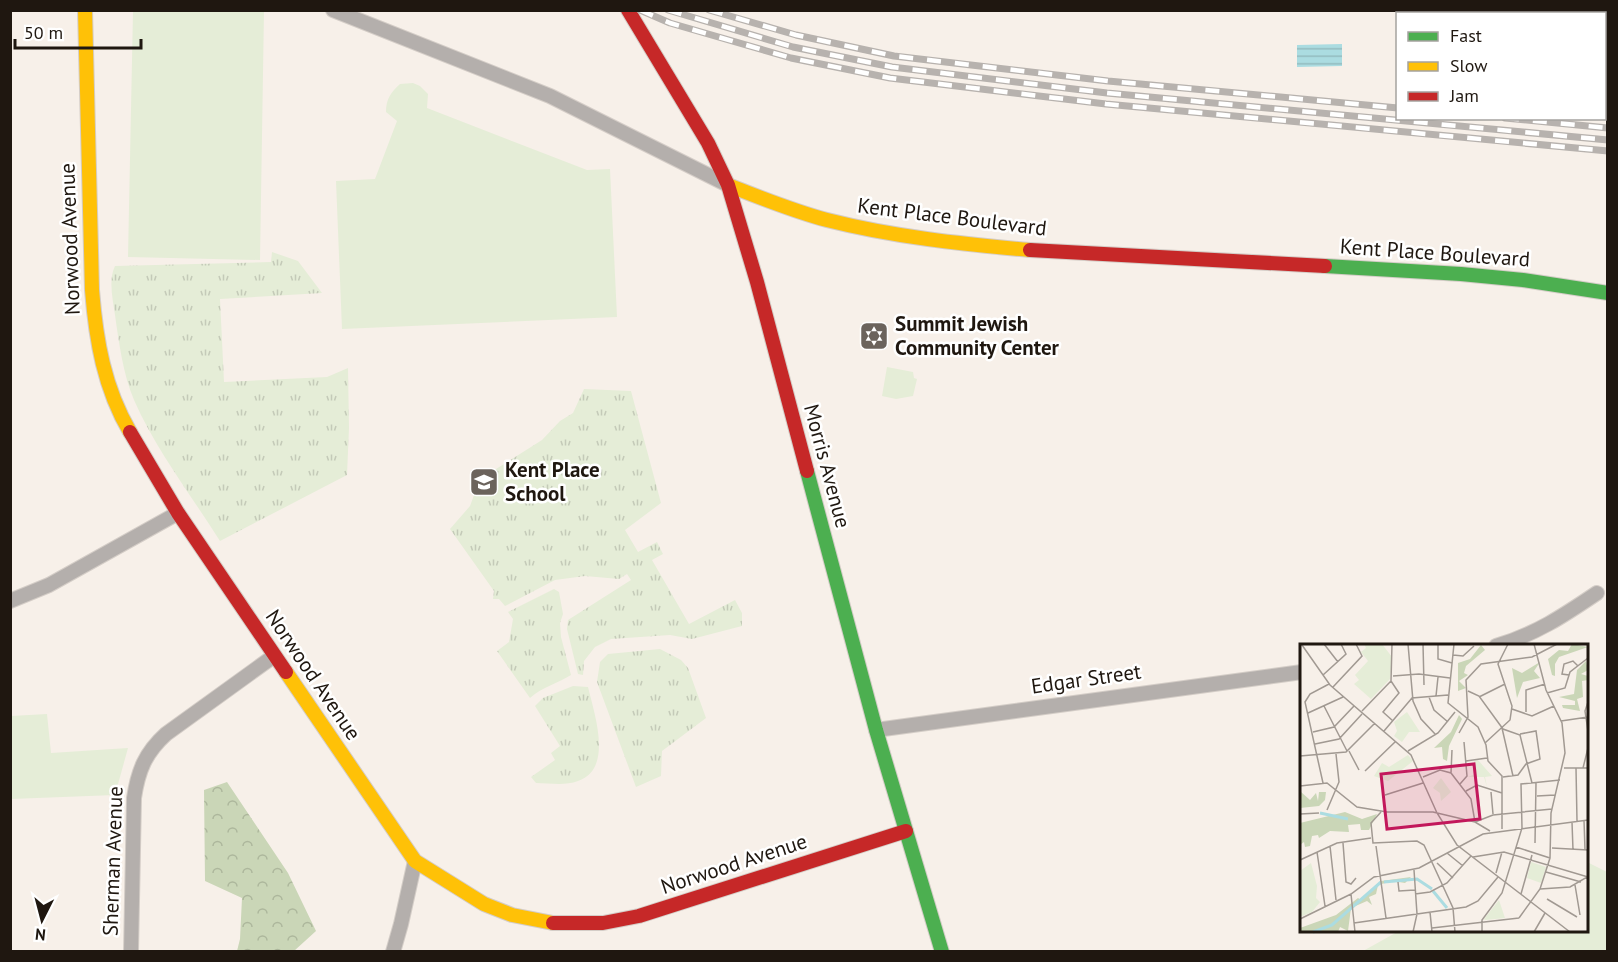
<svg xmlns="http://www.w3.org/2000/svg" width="1618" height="962" viewBox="0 0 1618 962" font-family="'PT Sans',sans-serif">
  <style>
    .grass { fill: url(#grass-tufts) }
    .forest { fill: url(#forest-crowns) }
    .park { fill: #e5edd7 }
    .water { fill: url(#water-rules) }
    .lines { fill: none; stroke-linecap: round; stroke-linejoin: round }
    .street-casing { stroke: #d4cdc7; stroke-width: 16 }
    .fast-casing { stroke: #d4cdc7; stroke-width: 16 }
    .slow-casing { stroke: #d4cdc7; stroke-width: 16 }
    .jam-casing { stroke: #d4cdc7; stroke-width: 16 }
    .street { stroke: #b4afac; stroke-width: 14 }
    .fast { stroke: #4caf50; stroke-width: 14 }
    .slow { stroke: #ffc107; stroke-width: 14 }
    .jam { stroke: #c62828; stroke-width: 14 }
    .rail-casing { stroke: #b7b2ae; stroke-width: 7 }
    .rail { stroke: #fff; stroke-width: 4.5; stroke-dasharray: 14; stroke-linecap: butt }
    .labels { text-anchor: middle; stroke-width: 5; stroke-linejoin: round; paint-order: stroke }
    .street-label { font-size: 21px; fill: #1f1710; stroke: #fff }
    .poi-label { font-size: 21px; font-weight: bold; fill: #1f1710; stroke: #fff; text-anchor: start }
    .inset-river { fill: none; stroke: #abdce1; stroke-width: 3 }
    .inset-road { fill: none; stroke: #a19992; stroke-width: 1.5 }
    .view { fill: #c2185b; fill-opacity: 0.15; stroke: #c2185b; stroke-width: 3 }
    .inset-edge { fill: none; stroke: #1f1710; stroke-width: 3 }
  </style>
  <defs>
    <pattern id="grass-tufts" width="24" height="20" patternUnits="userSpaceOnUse" patternTransform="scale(1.5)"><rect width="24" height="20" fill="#e5edd7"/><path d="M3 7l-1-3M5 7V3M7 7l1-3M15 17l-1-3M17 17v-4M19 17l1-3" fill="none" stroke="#c4cab8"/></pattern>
    <pattern id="forest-crowns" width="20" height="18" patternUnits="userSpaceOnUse" patternTransform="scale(1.5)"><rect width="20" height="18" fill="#cad6b7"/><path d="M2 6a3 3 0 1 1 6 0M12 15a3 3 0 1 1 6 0" fill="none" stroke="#adb79c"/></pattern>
    <pattern id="water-rules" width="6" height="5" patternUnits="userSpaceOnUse" patternTransform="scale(1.5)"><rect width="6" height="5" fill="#abdce1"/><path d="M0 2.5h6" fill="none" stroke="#93bcc0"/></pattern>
  </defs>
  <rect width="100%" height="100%" fill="#f7f0e9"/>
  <!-- grass -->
  <path class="grass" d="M272 252 298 261 322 293 220 299 224 382 327 377 348 368 349 428 347 475 220 541C191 495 156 450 134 400 123 374 119 343 115 315 113 300 108 280 115 266L271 262Z
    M584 389 631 391 661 503 625 530 638 552 657 542 663 554 652 560 689 624 735 600 742 613V626L692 639 670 635 611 639 595 647 584 661 583 675 578 674 567 629 568 620 631 580 627 574 619 579 585 576 555 580 505 606 499 599H493L494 591 450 529 470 506 480 479 542 440 560 421 573 413Z
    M554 589 559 592 563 614 560 623 561 637 571 675C557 684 542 687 530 698L497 651 509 642 513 619 508 612Z
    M660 649 681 660 688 668 706 718 662 751 661 776 636 787 597 682 600 662 608 654Z
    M573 686 588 687C594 713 614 769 578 781 565 786 549 783 536 783L531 777 555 760 551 753 560 746 535 706 543 698Z"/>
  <!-- forest -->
  <path class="forest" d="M227 782 288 873 316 931 294 951H237L240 939 242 898 205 881 204 790Z"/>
  <!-- park -->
  <path class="park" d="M133 11H264L260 260 128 257Z
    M413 83 420 86 428 94 427 108 587 170 610 169 617 317 342 329 336 181 375 179 397 121 386 112C386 99 391 92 400 84Z
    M887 367 913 372 914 378 917 379 913 396 896 399 882 396Z
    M47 714 51 753 128 748 115 795 11 799V716Z
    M1587 862 1607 872V951H1363L1399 931 1586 930Z"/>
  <!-- water -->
  <path class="water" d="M1342 44V66L1297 67V45Z"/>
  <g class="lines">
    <!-- street casing -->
    <g class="street-casing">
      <path id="street" d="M333 10 550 96 728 185
        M10 601 49 585 178 513
        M1496 646C1536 634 1563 616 1597 593
        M876 730 1302 672
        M131 952 134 798C138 771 145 753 166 734L274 656
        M393 952 401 924 415 861"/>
    </g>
    <!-- fast casing -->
    <g class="fast-casing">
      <path id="fast" d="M1325 266 1461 274 1523 280 1608 293
        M807 471 876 730 942 952"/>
    </g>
    <!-- slow casing -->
    <g class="slow-casing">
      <path id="slow" d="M85 10 92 290C96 340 104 388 130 432
        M728 185C761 198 793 211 827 220 894 237 962 244 1030 250
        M286 672 415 861 484 904 512 915 553 923"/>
    </g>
    <!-- jam casing -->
    <g class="jam-casing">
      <path id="jam" d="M628 10 708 143 728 185 757 282 807 471
        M1030 250 1325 266
        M130 432 178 513 286 672
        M553 923H603L639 916 906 831"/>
    </g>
    <!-- street -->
    <use href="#street" class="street"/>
    <!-- fast -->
    <use href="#fast" class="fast"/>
    <!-- slow -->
    <use href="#slow" class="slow"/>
    <!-- jam -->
    <use href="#jam" class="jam"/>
    <!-- rail casing -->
    <g class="rail-casing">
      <path id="rail" d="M640 10 670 23 791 58 890 78 1106 104 1608 151
        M668 10 793 47 892 67 1107 93 1608 140
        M709 10 796 35 894 56 1108 81 1398 108
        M1505 118 1608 128"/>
    </g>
    <!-- rail -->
    <use href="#rail" class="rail"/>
  </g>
  <!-- icons -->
  <defs>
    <g id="synagogue-square" transform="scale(1.5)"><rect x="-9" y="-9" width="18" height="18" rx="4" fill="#6b635c" stroke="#fff"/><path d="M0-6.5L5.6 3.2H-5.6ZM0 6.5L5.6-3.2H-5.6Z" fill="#fff"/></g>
    <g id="school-square" transform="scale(1.5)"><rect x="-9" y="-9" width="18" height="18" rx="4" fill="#6b635c" stroke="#fff"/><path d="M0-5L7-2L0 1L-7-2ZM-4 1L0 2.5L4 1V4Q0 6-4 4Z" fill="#fff"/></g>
  </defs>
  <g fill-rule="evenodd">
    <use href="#synagogue-square" x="874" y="336"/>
    <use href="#school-square" x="484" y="482"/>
  </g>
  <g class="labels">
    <!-- street labels -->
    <g class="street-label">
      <text transform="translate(952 217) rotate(7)" y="7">Kent Place Boulevard</text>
      <text transform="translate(70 239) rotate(-92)" y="7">Norwood Avenue</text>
      <text transform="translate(1435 253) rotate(4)" y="7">Kent Place Boulevard</text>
      <text transform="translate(827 466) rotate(75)" y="7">Morris Avenue</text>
      <text transform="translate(313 675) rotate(56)" y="7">Norwood Avenue</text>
      <text transform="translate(1086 679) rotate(-8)" y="7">Edgar Street</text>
      <text transform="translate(113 861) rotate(-88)" y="7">Sherman Avenue</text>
      <text transform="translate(734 864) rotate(-18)" y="7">Norwood Avenue</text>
    </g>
    <!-- poi labels -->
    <g class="poi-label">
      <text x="895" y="331">Summit Jewish<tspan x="895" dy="24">Community Center</tspan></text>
      <text x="505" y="477">Kent Place<tspan x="505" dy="24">School</tspan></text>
    </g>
  </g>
  <!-- overview -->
  <g transform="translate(1300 644)">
    <rect width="288" height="288" fill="#f7f0e9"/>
    <path d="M141 134 151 148 141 157 140 149 133 144Z" fill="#e5edd7"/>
    <path d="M272 0 288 3 259 13 255 20V32L252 31 248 15 259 6 268 7ZM181 1 185 6 166 22 164 29 168 31 159 37 166 44 158 47V19L170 15ZM286 17 288 26 281 30 288 32V36L282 37 283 53 277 55 280 67 263 64 262 61H275V57L259 53 274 50 277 26ZM240 18 234 27 240 34 223 38 217 54 212 24 222 29ZM159 71 162 75 149 102 147 117 143 115 142 103 134 104 151 88ZM1 148 10 156 16 149 18 157 19 148H26L25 156 19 162 0 164ZM45 168 62 175 77 170 69 186H61L60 180 48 181 49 188 30 187 19 194 18 191 12 192 10 202 5 203 4 198 0 201V179ZM111 233 105 239 93 237 78 241 76 250 69 253 72 261 67 257 51 264 48 287 40 283 38 288H0V284L36 271 58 254 61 256 81 237Z" fill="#cad6b7"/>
    <path d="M64 0H82L92 13 90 35 71 55 54 40 59 36 55 31 68 17 61 8 66 4ZM107 68 120 88H109L102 98 94 92 97 87 94 78ZM108 111 113 117 88 137 74 132 82 119 89 123ZM178 116 192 132 185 133 187 143 184 133H168L175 130 174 117ZM231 218 246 223 241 239 227 234ZM11 219 17 242 16 254 20 258 12 268 0 273V227ZM199 256 205 274 185 276 184 275Z" fill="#e5edd7"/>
    <path class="inset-river" d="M20 169 48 175M84 238 117 235 132 245M133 247 147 264M13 288 32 281 81 238"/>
    <path class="inset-road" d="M24 0 38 18M108 0 113 57 121 75 136 91M123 0 124 41M138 0V15L152 19M154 0 148 59 178 83 186 101 188 117 202 132V185M2 1 30 41 111 111 137 169 157 201 270 288M153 11 163 12 174 2M23 31 46 10 41 0M269 31 262 30 264 20 273 17 278 22M93 32 119 30 150 34M91 37 99 49 83 68 93 77M33 43 62 12 56 0M168 47 179 52 203 85 220 91 232 139M247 49 265 44 270 28 288 14M136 52 138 33M129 53 134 66 148 78M179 53 205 40M288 58 285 67 288 87M24 62 47 107M212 65 232 72 254 62M62 67 91 37 92 0M226 68V46L245 40M8 69 43 53M261 77 288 73M202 84 213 132M84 87 112 54 148 51M13 88 34 83 54 62M159 89 168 73 166 36 181 20 232 13 257 0M185 99 210 76 212 62 198 20 208 0M15 100 39 95 62 70M49 107 59 126M108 107 138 89 155 68M0 112 46 108 75 79M166 117 187 114M264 124H288M276 124 277 177M283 124 288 104M65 127 95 98M151 129 152 106M123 133 140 126 151 129 171 155 175 178M203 133 218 131 226 120 240 115 236 87 220 90M23 139 5 58 10 50 29 40M160 140 167 132 164 98M0 142 27 139 57 163 87 168H133L175 178 190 187M166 147 177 141 202 149M191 148 193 170M85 151 123 139M237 152 255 151M27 166 39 138 36 110M81 168 71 179 73 199 117 197 124 201 153 264 155 288M0 170 19 169M284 176 285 206M175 178 193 171 252 165M272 178 273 206M43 199 46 238 51 240 56 234M235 199 236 139M30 202 36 256M76 202 86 274M216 203 250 214M252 204 288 206M17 208 25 262M147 209 163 222M173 213 204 208 288 233M0 216 37 199 71 194M137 219 153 234M246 228 281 238M196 229 202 208M98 238 99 247 115 246M275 241 280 271M240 245 270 243 287 233 288 236M51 250 55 288M115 250 130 248 147 239 171 212M221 250 232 211M247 255 277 273M130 268 132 288M219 274 240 245 250 214 251 169 265 109 262 79 246 46 234 0M0 275 51 250 74 233 119 224 183 190 288 176M54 279 166 263 178 257 198 233M132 284 219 274M113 288 117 270 114 226M182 288V276L202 249 222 184 221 140 260 136M234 288 245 269"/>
    <path class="view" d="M174 120 180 175 87 185 81 130Z"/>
    <rect width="288" height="288" class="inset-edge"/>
  </g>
  <!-- border -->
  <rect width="1618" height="962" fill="none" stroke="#1f1710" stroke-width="24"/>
  <!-- legend -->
  <rect x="1396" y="12" width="210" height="108" fill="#ffffff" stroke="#a5a29f" stroke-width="1.5"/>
  <rect x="1408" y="32" width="30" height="9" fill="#4caf50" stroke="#a5a29f" stroke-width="1.5"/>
  <text x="1450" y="42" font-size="18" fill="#1f1710">Fast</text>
  <rect x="1408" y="62" width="30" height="9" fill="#ffc107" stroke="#a5a29f" stroke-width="1.5"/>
  <text x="1450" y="72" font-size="18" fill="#1f1710">Slow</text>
  <rect x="1408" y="92" width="30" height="9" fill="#c62828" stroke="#a5a29f" stroke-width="1.5"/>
  <text x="1450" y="102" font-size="18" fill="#1f1710">Jam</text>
  <!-- north arrow -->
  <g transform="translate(42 920) rotate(186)" stroke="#ffffff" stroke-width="4.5" paint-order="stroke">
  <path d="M0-4.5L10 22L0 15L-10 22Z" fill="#1f1710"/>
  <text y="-9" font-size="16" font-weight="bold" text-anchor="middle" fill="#1f1710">N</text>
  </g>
  <!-- scale -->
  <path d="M15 39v9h126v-9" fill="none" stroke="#1f1710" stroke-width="3"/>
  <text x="24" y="39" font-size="18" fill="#1f1710" stroke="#ffffff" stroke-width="4.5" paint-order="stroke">50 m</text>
</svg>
